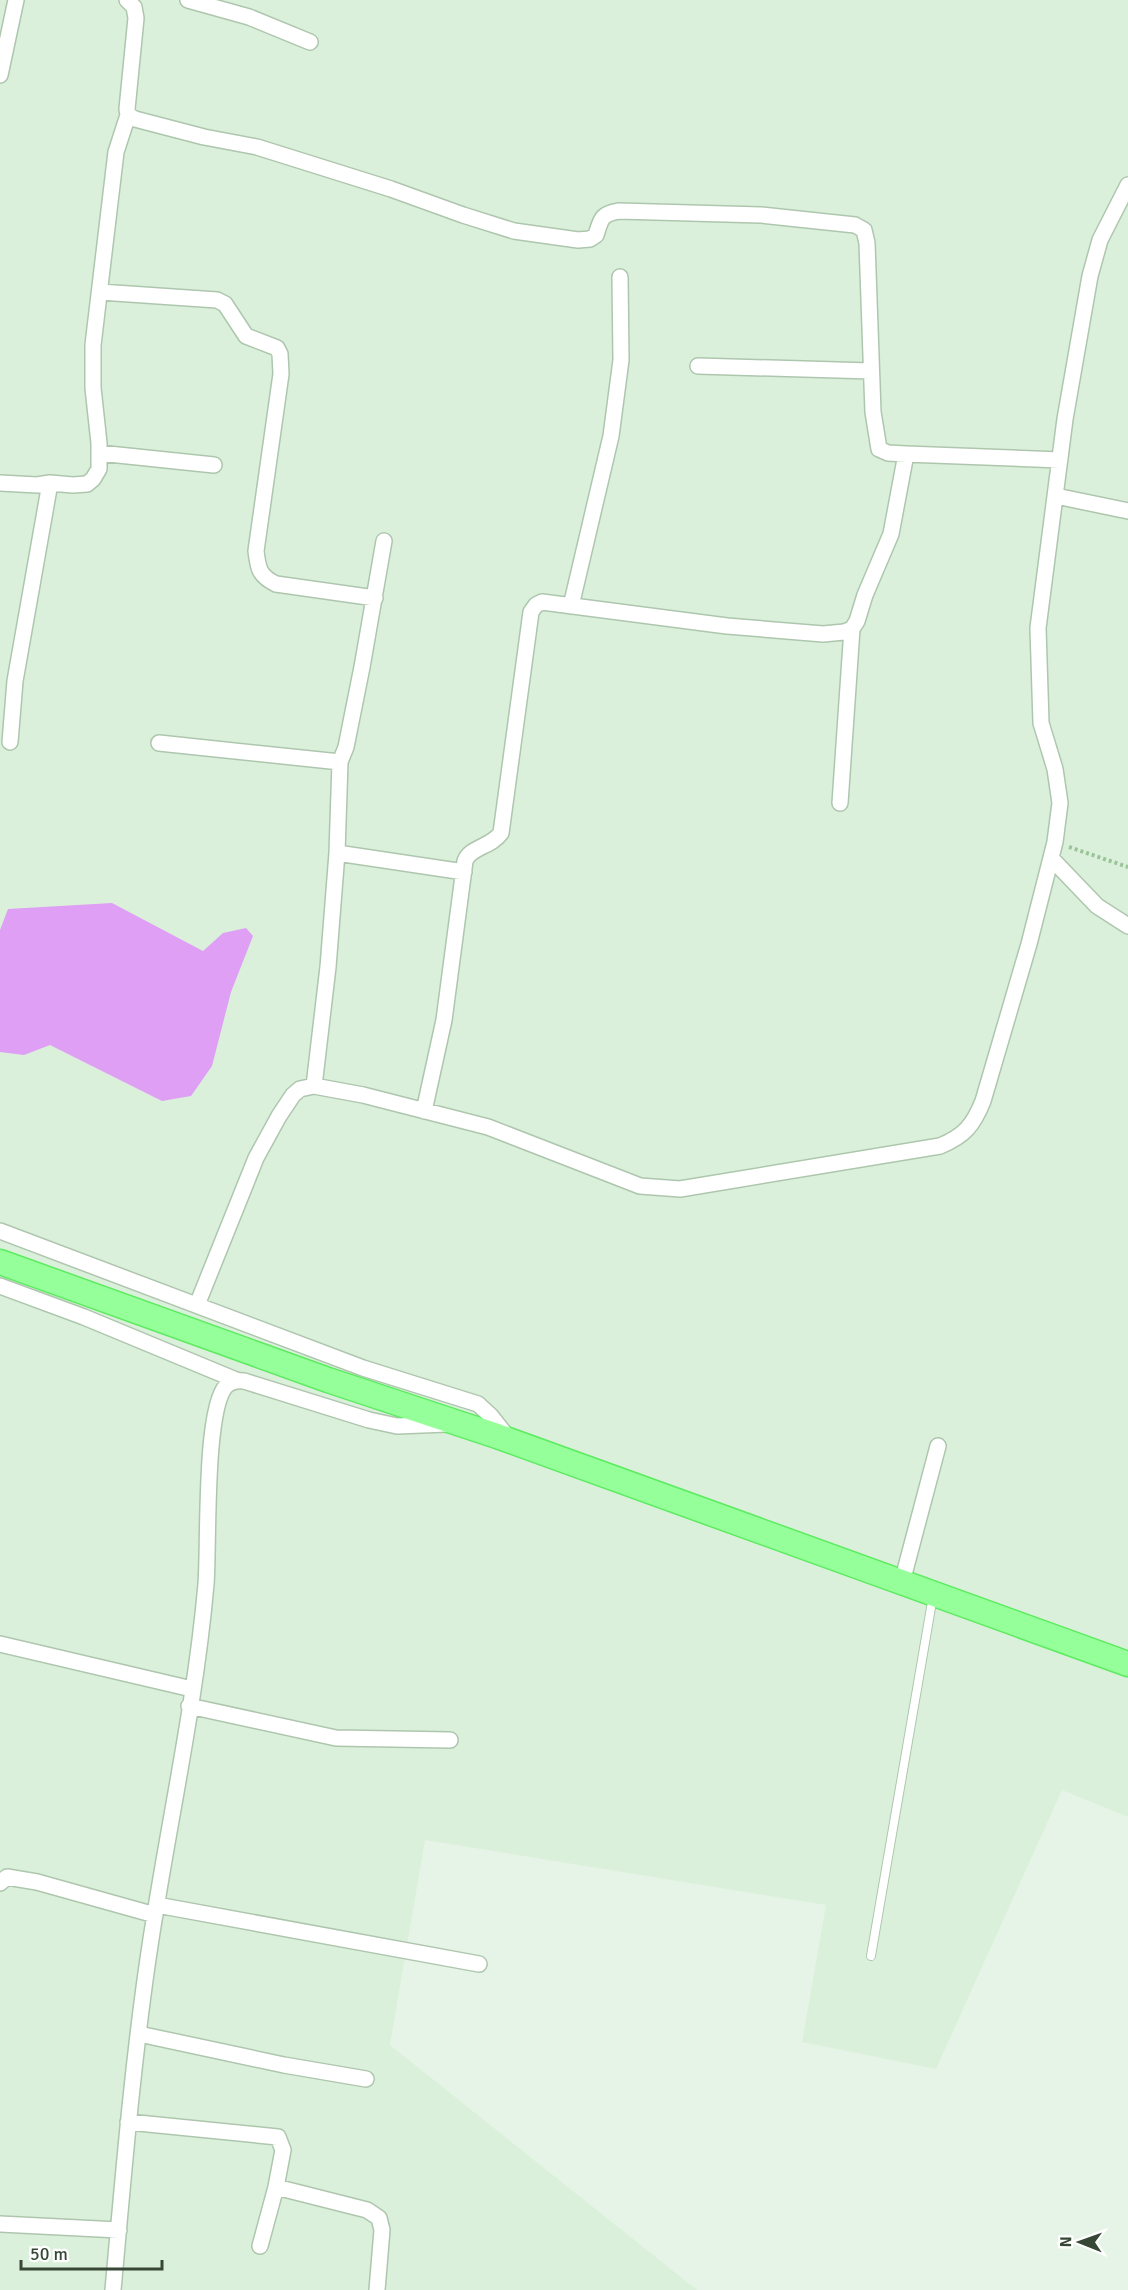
<svg xmlns="http://www.w3.org/2000/svg" width="1128" height="2290" viewBox="0 0 1128 2290" font-family="Signika,sans-serif">
  <style>
    .residential { fill: #dbf0db }
    .water { fill: #de9ff5 }
    .lines { fill: none; stroke-linecap: round; stroke-linejoin: round }
    .service-casing { stroke: #aec6ae; stroke-width: 10 }
    .minor-casing { stroke: #aec6ae; stroke-width: 18 }
    .primary-casing { stroke: #5deb61; stroke-width: 27 }
    .path { stroke: #9ac399; stroke-width: 4; stroke-dasharray: 3 3; stroke-linecap: butt }
    .service { stroke: #fff; stroke-width: 8 }
    .minor { stroke: #fff; stroke-width: 15 }
    .primary { stroke: #95ff99; stroke-width: 24 }
  </style>
  <rect width="100%" height="100%" fill="#e6f4e7"/>
  <!-- residential -->
  <path class="residential" d="M0 0H1128V1817L1062 1790 936 2069 802 2042 826 1905 425 1840 390 2045 697 2290H0Z"/>
  <!-- water -->
  <path class="water" d="M112 903 203 951 223 933 246 928 253 936 231 992 212 1066 191 1096 162 1101 50 1045 24 1055 0 1052V930L8 909Z"/>
  <g class="lines">
    <!-- service casing -->
    <g class="service-casing">
      <path id="service" d="M871 1956 933 1596"/>
    </g>
    <!-- minor casing -->
    <g class="minor-casing">
      <path id="minor" d="M127 0 134 7 136 18 127 109 128 115 135 119 204 137 257 147 391 189 463 215 514 231 578 240 590 239 596 235C601 219 601 214 619 211L761 215 855 225 864 230 867 243 873 412 879 449 888 453 906 454 1060 460
        M188 0 249 17 310 42
        M0 75 16 0
        M100 292 217 300 225 304 246 336 277 348 280 354 281 374 256 551C258 568 259 576 276 584L375 598
        M698 366 871 371
        M99 453 214 465
        M0 483 37 485 50 483 73 485 87 484 93 479 99 469V443L93 388V345L116 152 128 115
        M1056 496 1128 511
        M571 606 611 436 621 360 620 277
        M10 742 15 681 50 483
        M159 743 340 762
        M840 803 852 629
        M337 853 464 872
        M1051 858 1097 906 1128 926
        M314 1086 328 967 337 853 340 762 346 747 362 667 384 541
        M424 1111 444 1020 465 861C470 847 491 847 501 833L531 612 536 605 542 602 727 626 823 634 844 632 852 629 857 621 865 595 891 534 906 454
        M0 1231 363 1368 478 1404 491 1416 509 1439
        M0 1286 84 1317 236 1380
        M197 1305 256 1158 279 1116 293 1095 300 1089 314 1086 363 1095 488 1127 640 1186 680 1189 940 1146C964 1136 973 1126 983 1101L1029 944 1055 842 1060 803 1055 769 1041 723 1038 628 1065 419 1090 276 1100 240 1128 185
        M902 1582 938 1446
        M0 1644 192 1689
        M189 1706 336 1738 450 1740
        M0 1883 7 1877 37 1882 155 1915
        M157 1905 479 1964
        M139 2034 284 2065 366 2079
        M128 2122 278 2137 283 2150 276 2187 260 2246
        M276 2187 367 2210 379 2218 382 2230 377 2290
        M0 2224 119 2230
        M113 2290C123 2180 132 2069 148 1959 166 1834 195 1710 206 1584 209 1546 204 1410 226 1386 231 1381 237 1380 244 1381L369 1420 397 1426 447 1424"/>
    </g>
    <!-- primary casing -->
    <g class="primary-casing">
      <path id="primary" d="M0 1262 328 1380 497 1436 1128 1664"/>
    </g>
    <!-- path -->
    <path class="path" d="M1069 847 1128 867"/>
    <!-- service -->
    <use href="#service" class="service"/>
    <!-- minor -->
    <use href="#minor" class="minor"/>
    <!-- primary -->
    <use href="#primary" class="primary"/>
  </g>
  <!-- north arrow -->
  <g transform="translate(1080 2242) rotate(271)" stroke="#ffffff" stroke-width="4.5" paint-order="stroke">
  <path d="M0-4.5L10 22L0 15L-10 22Z" fill="#364835"/>
  <text y="-9" font-size="16" font-weight="bold" text-anchor="middle" fill="#364835">N</text>
  </g>
  <!-- scale -->
  <path d="M21 2260v9h141v-9" fill="none" stroke="#364835" stroke-width="3"/>
  <text x="30" y="2260" font-size="18" fill="#364835" stroke="#ffffff" stroke-width="4.5" paint-order="stroke">50 m</text>
</svg>
